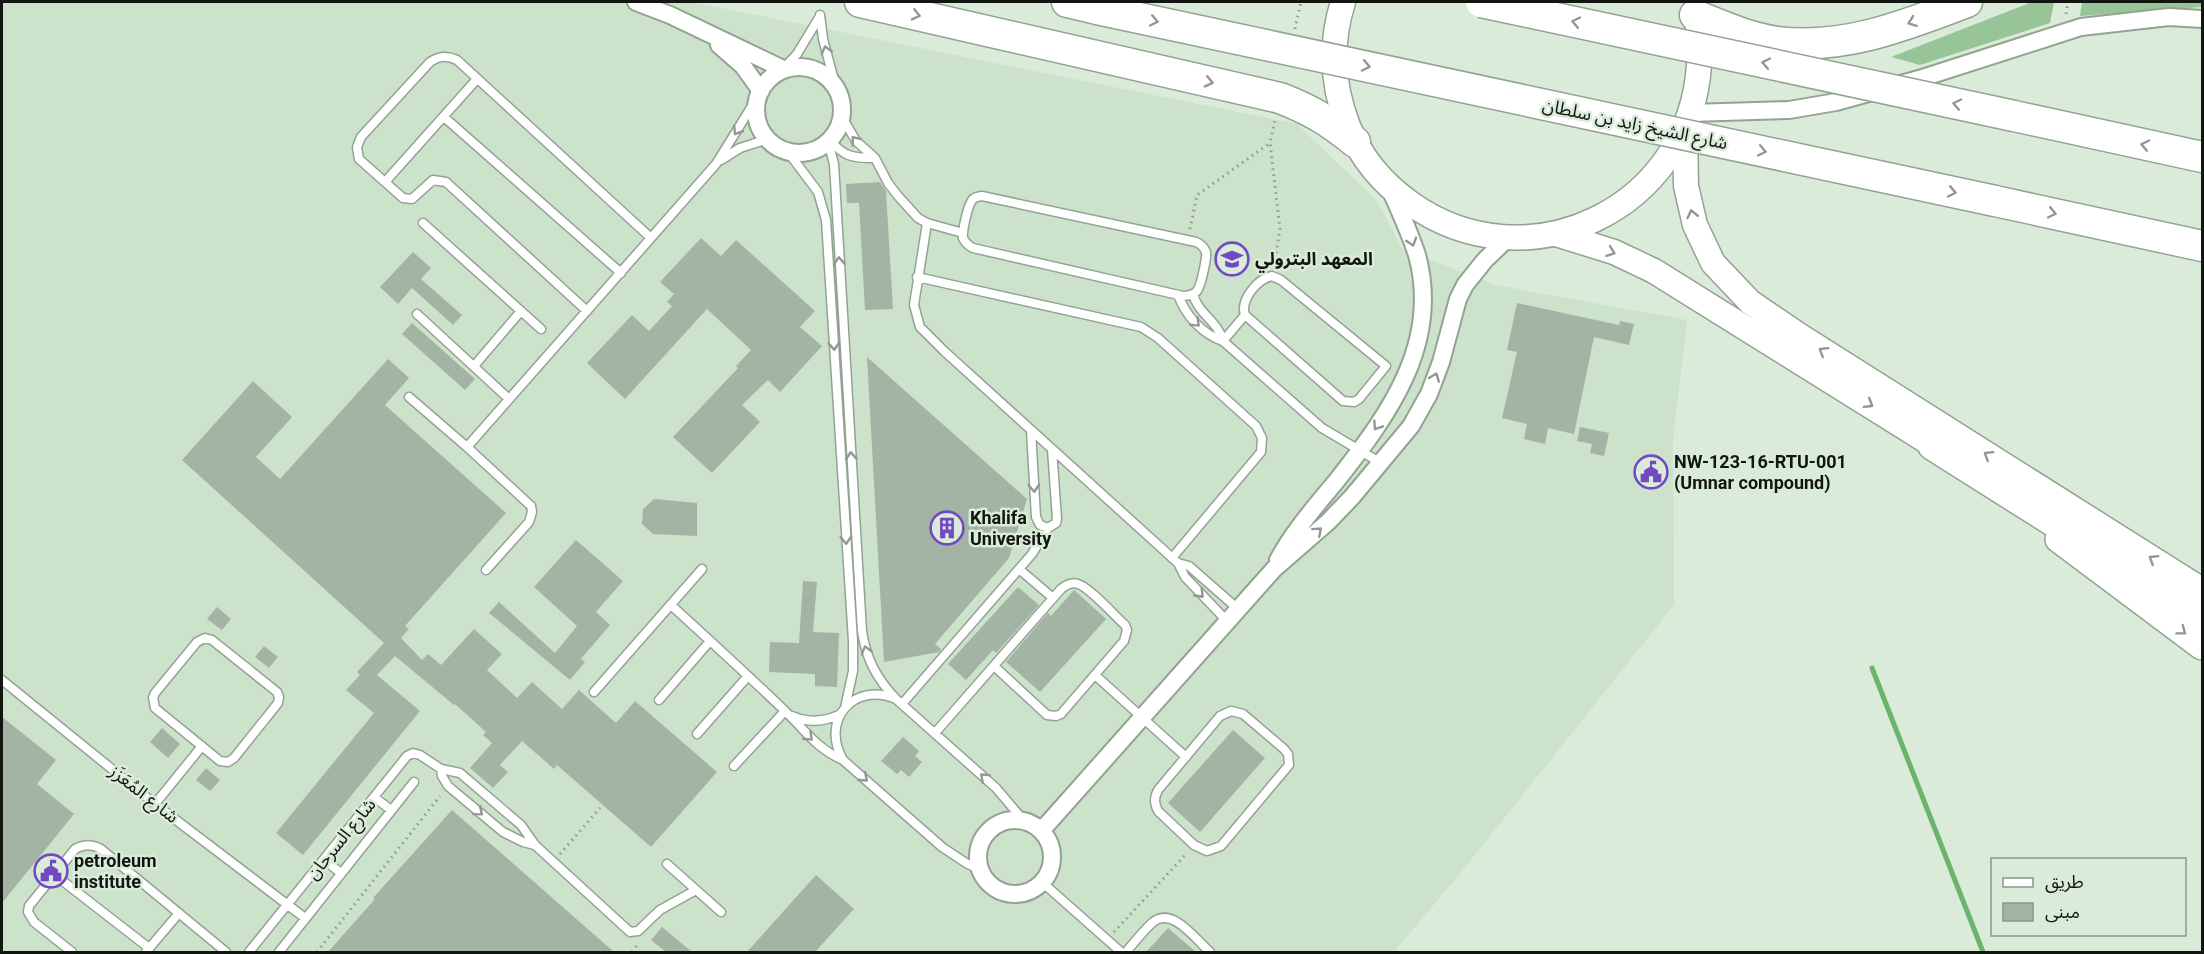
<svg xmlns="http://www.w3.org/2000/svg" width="2204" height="954" viewBox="0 0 2204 954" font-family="Roboto,'Noto Sans Arabic',sans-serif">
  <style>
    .built { fill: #cce2cb }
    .green { fill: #98c598 }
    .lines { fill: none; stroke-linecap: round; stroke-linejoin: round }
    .stream { stroke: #6cb36e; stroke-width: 5 }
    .building { fill: #a4b4a4 }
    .service-casing { stroke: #93a392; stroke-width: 11 }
    .minor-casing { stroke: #93a392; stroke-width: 20 }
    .secondary-casing { stroke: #93a392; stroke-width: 27 }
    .trunk-casing { stroke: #93a392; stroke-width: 30 }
    .motorway-casing { stroke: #93a392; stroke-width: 33 }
    .path { stroke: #8d998d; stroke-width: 3; stroke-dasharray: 1.5 4.5; stroke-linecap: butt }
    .service { stroke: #fff; stroke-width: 8 }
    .minor { stroke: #fff; stroke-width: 16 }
    .secondary { stroke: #fff; stroke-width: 24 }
    .trunk { stroke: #fff; stroke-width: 27 }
    .motorway { stroke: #fff; stroke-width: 30 }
    .motorway-bridge-casing { stroke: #93a392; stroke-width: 33; stroke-linecap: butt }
    .motorway-bridge { stroke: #fff; stroke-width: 30 }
    .oneway { stroke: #949694 }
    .labels { text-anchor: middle; stroke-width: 5; stroke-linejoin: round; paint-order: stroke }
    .street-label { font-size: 18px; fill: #111611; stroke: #daebda }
    .poi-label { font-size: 18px; font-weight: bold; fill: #111611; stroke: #daebda; text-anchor: start }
  </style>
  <rect width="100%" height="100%" fill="#daebda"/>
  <!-- built -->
  <path class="built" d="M2 2H692L1297 124 1378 202 1402 249 1496 285 1687 320 1673 440 1674 605 1462 871 1394 952H2Z"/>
  <!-- green -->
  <path class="green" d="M2032 2H2054L2050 23 1920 65 1891 57Z
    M2082 2H2202V7L2080 16Z"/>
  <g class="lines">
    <!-- stream -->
    <path class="stream" d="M1872 668 1983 952"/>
  </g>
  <!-- building -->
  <path class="building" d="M880 182 886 191 893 309 865 310 859 203H847L846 184Z
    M701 238 721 256 736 240 815 311 800 327 822 346 780 392 768 380 742 405 760 422 712 473 673 437 738 368 736 366 751 350 707 309 625 399 587 363 632 315 649 331 672 306 667 302 674 294 660 282Z
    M413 252 431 268 421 279 462 315 453 325 412 288 398 304 380 287Z
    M1517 303 1619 325 1620 321 1634 324 1629 345 1594 337 1574 434 1548 428 1545 444 1524 439 1527 424 1502 418 1517 352 1507 350Z
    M412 323 475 379 465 390 402 334Z
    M867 357 1027 499 1009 558 935 644 941 649 939 652 884 662Z
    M388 359 409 378 385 405 506 513 405 626 409 629 401 638 422 660 428 654 441 665 474 629 502 654 487 670 517 698 532 682 562 709 579 690 616 723 635 701 717 772 651 847 557 765 554 769 522 741 500 765 508 772 493 788 470 768 492 743 483 735 486 732 455 704 454 705 395 656 377 675 420 711 303 855 276 833 374 713 346 690 360 675 357 672 384 643 182 460 253 381 292 417 256 457 280 479Z
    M1580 427 1609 433 1604 456 1590 453 1592 444 1577 441Z
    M654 499 697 503V536L653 534 642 524 643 509Z
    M576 540 623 581 596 612 610 625 581 659 585 662 570 680 489 613 499 602 555 653 577 626 534 587Z
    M803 581 817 582 813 632 839 633 837 687 815 686V674L769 672 770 642 799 643Z
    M1018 587 1039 605 996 653 993 650 966 680 948 664Z
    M1074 590 1106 619 1040 692 1006 662 1048 613 1051 616Z
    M217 607 231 619 222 630 207 619Z
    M264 646 278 657 269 668 255 657Z
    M2 717 56 760 37 784 74 814 2 903Z
    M162 728 180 744 168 758 150 742Z
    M1233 730 1265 758 1200 832 1168 803Z
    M903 737 919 751 915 756 922 762 909 777 901 770 897 774 881 761Z
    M206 768 220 780 210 791 196 780Z
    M452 810 614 952H328L375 899 373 898Z
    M816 875 854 909 815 952H747Z
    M662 927 692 952H666L651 940Z
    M1168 928 1196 952H1146Z"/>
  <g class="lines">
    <!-- service casing -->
    <g class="service-casing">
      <path id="service" d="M820 15 823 39 835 84
        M783 69 797 54 820 16
        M444 117 621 273
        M842 117 856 141 875 158 888 183 898 196 918 218 927 223 914 305 920 327 944 351 1178 563 1189 566 1238 609
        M830 140C844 157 853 158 874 158
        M828 141 834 164 862 631C866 659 877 679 896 699
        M788 152 818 192 826 220 853 641V671L845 708
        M721 160 740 148 768 139
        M385 182 477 79
        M982 196 1196 242C1201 244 1204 247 1206 252 1207 258 1201 286 1197 291 1193 295 1189 296 1183 296L973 248C968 245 965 243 963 238 962 231 968 204 973 199 977 196 977 197 982 196Z
        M423 223 541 329
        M927 223 963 233
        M1272 276 1281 280 1386 366 1359 399 1354 402 1343 401 1245 315C1240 300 1257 279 1272 276Z
        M917 277 1141 327 1158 338 1256 426 1262 438 1261 452 1172 558
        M1193 294C1198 314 1218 321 1223 341
        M1178 295C1186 316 1202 334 1223 341L1322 428 1381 463
        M587 311 446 182 433 180 412 199 403 198 359 159 357 147 361 137 430 62C439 56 447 55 457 60L651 238
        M417 314 509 399
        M1223 341 1245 315
        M474 366 521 311
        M409 397 467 447 531 506 532 512 529 522 486 570
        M1031 430 1036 517 1040 525 1048 528 1056 523 1057 519 1052 449
        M467 447 716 164 757 98
        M1178 563 1185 577 1227 621
        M1019 569 1053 598
        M671 605C709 640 749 676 787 713 807 732 816 748 843 760
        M205 638 212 640 277 692 279 697 278 703 234 758 228 762 220 761 155 708 153 698 155 693 197 642Z
        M1095 675 1186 757
        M2 680 155 804 305 918
        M594 692 702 569
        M659 700 710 641
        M902 704 1032 554 1048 528
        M1231 711 1243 714 1284 749 1288 754 1289 765 1221 846 1207 851 1194 845 1158 811C1154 803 1154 798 1158 790L1220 716Z
        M792 716C808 723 823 722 839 715
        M935 733 1061 589C1066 585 1072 582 1078 584 1089 587 1115 616 1125 625L1127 630 1124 641 1061 714 1056 716 1047 715 994 666
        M697 734 748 676
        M734 766 785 711
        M441 769 442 776 448 786 503 832 523 842 535 845
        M374 797 391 810
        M155 804 202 746
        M324 860 341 873
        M667 864 721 912
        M979 869 966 863 942 847 843 760C820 720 854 681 896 699L996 788 1024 821
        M55 875 149 948
        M1043 883 1121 952
        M72 952 34 922 28 912 29 906 75 849C85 844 91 844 101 849L226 952
        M146 952 179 913
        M249 952 407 756 413 753 420 755 441 769 460 773 521 825 535 845 630 932 638 931 660 910 696 890
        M279 952 414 782
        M1126 952C1134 943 1142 932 1152 923 1172 905 1196 940 1210 952"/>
    </g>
    <!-- minor casing -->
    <g class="minor-casing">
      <path id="minor" d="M636 2 670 15 783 69
        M719 45 743 66 761 91
        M756 110a43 43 0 1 1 86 0a43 43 0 1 1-86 0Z
        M1690 113 1789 110 1836 102 1919 79 2081 27 2169 17 2202 19
        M1278 560C1294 530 1316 506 1338 479 1389 414 1441 343 1417 255 1410 233 1400 212 1391 191
        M978 857a37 37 0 1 1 74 0a37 37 0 1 1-74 0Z
        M1042 830 1274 569 1328 522 1352 497 1411 426 1429 394 1441 362 1458 299 1465 285 1485 260 1508 238"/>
    </g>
    <!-- secondary casing -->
    <g class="secondary-casing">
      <path id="secondary" d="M1343 2C1330 43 1332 85 1348 126 1361 158 1382 183 1410 203 1527 287 1690 209 1699 65 1700 55 1697 44 1696 34
        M1685 129 1686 186 1695 225 1713 263 1750 302 1800 336 2202 590
        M1556 234 1614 252 1654 271 1933 445"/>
    </g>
    <!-- trunk casing -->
    <g class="trunk-casing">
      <path id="trunk" d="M2059 539 2202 646"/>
    </g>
    <!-- motorway casing -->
    <g class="motorway-casing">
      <path id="motorway" d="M860 2 1280 98C1311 110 1329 121 1355 142
        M1067 2 1097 9
        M1695 15C1722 26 1749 38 1778 42 1845 50 1906 25 1967 2
        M2014 116 2202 157
        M1995 201 2202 246
        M1933 445 2202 615"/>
    </g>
    <!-- path -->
    <path class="path" d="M2066 14 2068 2
      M1295 29 1301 2
      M1190 229 1197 195 1270 143
      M1274 265 1280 229 1270 143 1275 120
      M560 854 600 808
      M1114 932 1187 853
      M317 952 440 796
      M632 952 638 944"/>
    <!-- service -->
    <use href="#service" class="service"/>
    <!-- minor -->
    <use href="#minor" class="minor"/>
    <!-- secondary -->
    <use href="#secondary" class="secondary"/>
    <!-- trunk -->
    <use href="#trunk" class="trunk"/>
    <!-- motorway -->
    <use href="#motorway" class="motorway"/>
    <!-- motorway-bridge casing -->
    <g class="motorway-bridge-casing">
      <path id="motorway-bridge" d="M1481 2 2014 116
        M1097 9 1995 201"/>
    </g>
    <!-- motorway-bridge -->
    <use href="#motorway-bridge" class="motorway-bridge"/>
  </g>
  <!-- one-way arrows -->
  <defs><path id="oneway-chevron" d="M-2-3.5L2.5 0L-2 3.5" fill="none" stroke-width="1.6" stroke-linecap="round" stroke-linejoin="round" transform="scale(1.5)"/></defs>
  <g class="oneway">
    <use href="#oneway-chevron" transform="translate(916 15) rotate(13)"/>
    <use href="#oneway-chevron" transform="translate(1154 21) rotate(12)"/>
    <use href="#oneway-chevron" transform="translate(1576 22) rotate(-168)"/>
    <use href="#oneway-chevron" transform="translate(1912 22) rotate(160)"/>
    <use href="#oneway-chevron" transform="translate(826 50) rotate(-105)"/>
    <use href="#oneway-chevron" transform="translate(1766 63) rotate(-168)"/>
    <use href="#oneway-chevron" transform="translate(1366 66) rotate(12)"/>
    <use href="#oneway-chevron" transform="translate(1209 82) rotate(13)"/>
    <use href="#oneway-chevron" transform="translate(1957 104) rotate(-168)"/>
    <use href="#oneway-chevron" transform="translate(737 131) rotate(122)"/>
    <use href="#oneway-chevron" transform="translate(855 140) rotate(-129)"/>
    <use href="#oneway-chevron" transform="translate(2145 145) rotate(-168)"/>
    <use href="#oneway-chevron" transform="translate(1762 151) rotate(12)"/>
    <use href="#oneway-chevron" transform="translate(1952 192) rotate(12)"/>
    <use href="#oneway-chevron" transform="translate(2052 213) rotate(12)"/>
    <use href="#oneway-chevron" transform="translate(1692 214) rotate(-103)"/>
    <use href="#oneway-chevron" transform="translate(1412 242) rotate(72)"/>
    <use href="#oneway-chevron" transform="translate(1611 252) rotate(20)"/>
    <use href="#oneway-chevron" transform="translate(839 261) rotate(-94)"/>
    <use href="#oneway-chevron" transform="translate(1196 323) rotate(45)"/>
    <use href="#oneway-chevron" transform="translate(834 346) rotate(86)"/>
    <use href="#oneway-chevron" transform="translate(1823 351) rotate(-148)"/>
    <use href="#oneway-chevron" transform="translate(1435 377) rotate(-70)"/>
    <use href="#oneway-chevron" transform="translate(1869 404) rotate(32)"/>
    <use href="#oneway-chevron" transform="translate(1377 426) rotate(124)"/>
    <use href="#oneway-chevron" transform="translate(1988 455) rotate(-148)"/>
    <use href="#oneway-chevron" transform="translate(851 456) rotate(-94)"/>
    <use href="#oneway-chevron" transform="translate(1034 488) rotate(87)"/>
    <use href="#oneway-chevron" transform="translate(1318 531) rotate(-42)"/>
    <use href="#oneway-chevron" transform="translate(846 540) rotate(87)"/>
    <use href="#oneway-chevron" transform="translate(2153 559) rotate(-148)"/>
    <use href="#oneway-chevron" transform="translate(1200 594) rotate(46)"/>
    <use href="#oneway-chevron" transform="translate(2182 631) rotate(37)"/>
    <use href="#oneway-chevron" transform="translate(866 650) rotate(-106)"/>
    <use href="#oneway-chevron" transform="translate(809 737) rotate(44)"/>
    <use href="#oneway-chevron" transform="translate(984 777) rotate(-138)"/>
    <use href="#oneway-chevron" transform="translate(864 778) rotate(41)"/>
    <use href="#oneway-chevron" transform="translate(479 812) rotate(40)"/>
  </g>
  <!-- icons -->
  <defs>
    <g id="school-ring" transform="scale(1.725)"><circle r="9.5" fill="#daebda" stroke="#7249c2" stroke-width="1.5"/><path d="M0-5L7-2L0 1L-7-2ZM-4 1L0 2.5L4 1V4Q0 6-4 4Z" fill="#7249c2"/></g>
    <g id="civic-ring" transform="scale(1.725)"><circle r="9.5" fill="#daebda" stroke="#7249c2" stroke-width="1.5"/><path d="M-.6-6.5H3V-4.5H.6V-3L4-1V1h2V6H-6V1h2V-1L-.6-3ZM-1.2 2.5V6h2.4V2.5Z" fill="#7249c2"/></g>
    <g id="building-ring" transform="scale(1.725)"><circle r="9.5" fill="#daebda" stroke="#7249c2" stroke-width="1.5"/><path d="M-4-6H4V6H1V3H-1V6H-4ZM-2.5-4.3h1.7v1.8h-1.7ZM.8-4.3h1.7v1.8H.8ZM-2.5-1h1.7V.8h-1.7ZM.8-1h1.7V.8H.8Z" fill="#7249c2"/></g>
  </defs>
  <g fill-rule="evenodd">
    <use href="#school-ring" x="1232" y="259"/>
    <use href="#civic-ring" x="1651" y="472"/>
    <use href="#building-ring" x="947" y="528"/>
    <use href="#civic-ring" x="51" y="871"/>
  </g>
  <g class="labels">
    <!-- street labels -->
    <g class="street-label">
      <text transform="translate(1635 124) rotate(12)" y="6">شارع الشيخ زايد بن سلطان</text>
      <text transform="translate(144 794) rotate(38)" y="6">شارع المُعَزَز</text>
      <text transform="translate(341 839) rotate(-51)" y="6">شارع السرحان</text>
    </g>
    <!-- poi labels -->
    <g class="poi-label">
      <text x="1255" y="265">المعهد البترولي</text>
      <text x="1674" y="468">NW-123-16-RTU-001<tspan x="1674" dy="21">(Umnar compound)</tspan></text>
      <text x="970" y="524">Khalifa<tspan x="970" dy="21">University</tspan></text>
      <text x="74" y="867">petroleum<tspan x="74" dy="21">institute</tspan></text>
    </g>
  </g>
  <!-- border -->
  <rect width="2204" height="954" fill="none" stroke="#111611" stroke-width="6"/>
  <!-- legend -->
  <rect x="1991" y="858" width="195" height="78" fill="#daebda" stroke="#8a968a" stroke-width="1.5"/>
  <rect x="2003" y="878" width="30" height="9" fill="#ffffff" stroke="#8a968a" stroke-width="1.5"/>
  <text x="2045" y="888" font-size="18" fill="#111611">طريق</text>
  <rect x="2003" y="903" width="30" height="18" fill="#a4b4a4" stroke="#8a968a" stroke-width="1.5"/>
  <text x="2045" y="918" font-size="18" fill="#111611">مبنى</text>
</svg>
